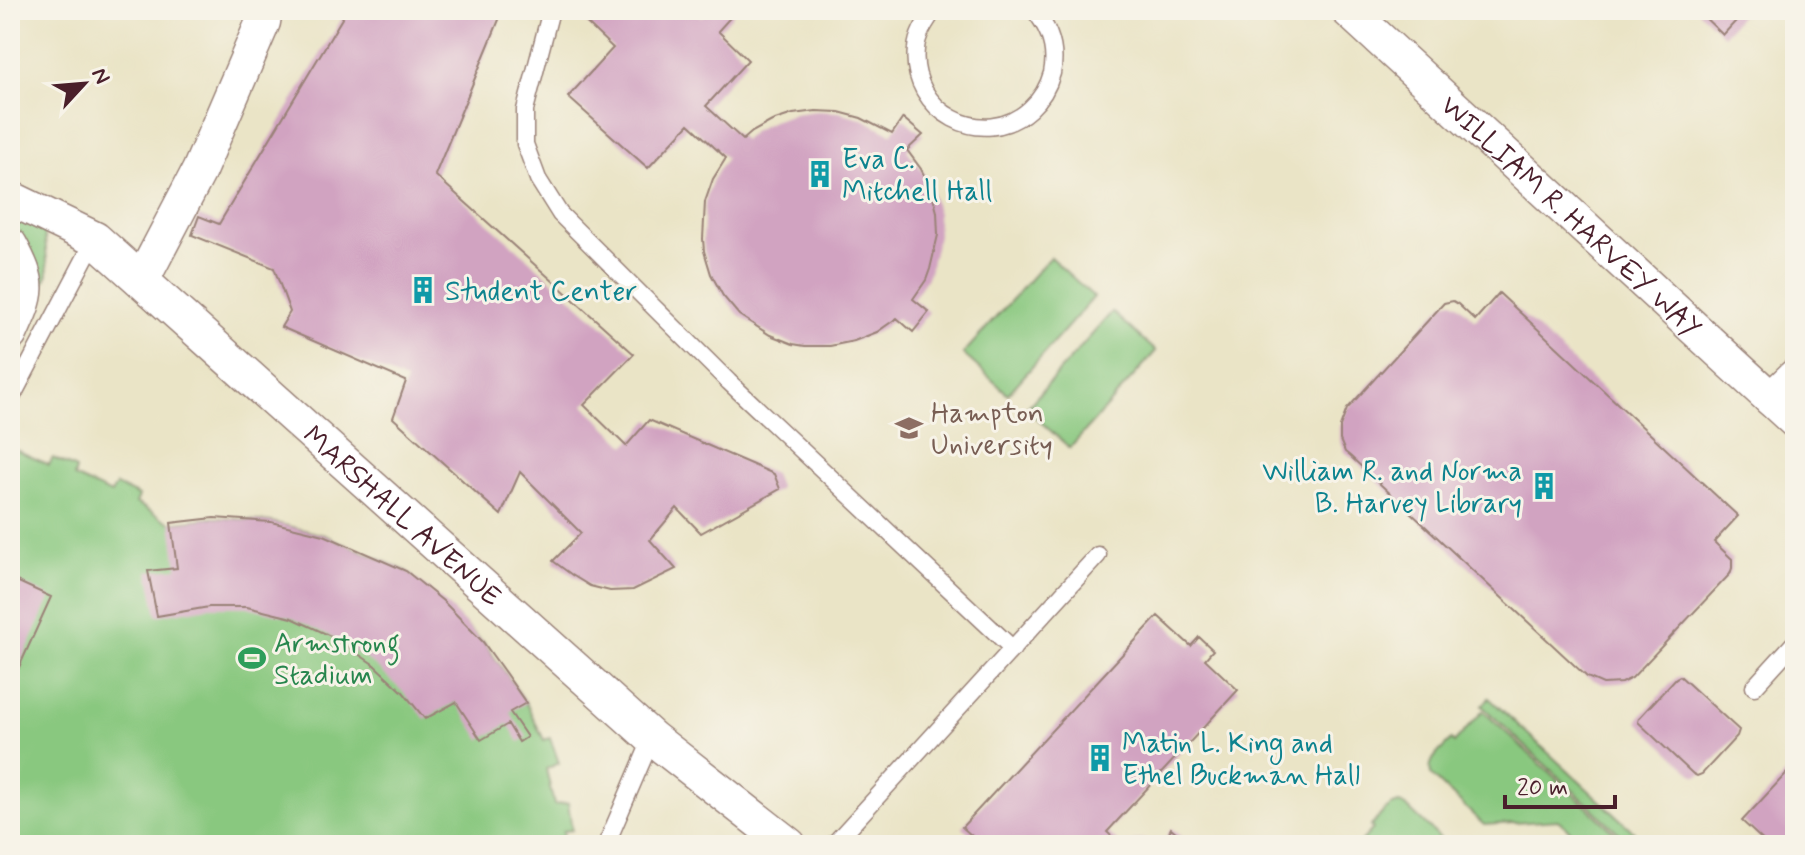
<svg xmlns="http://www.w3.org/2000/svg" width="1805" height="855" viewBox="0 0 1805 855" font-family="Mynerve,sans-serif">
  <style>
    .green { fill: #89c87f; stroke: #6a7455; stroke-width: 2 }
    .building { fill: #d1a3c1 }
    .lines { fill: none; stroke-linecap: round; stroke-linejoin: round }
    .lane-casing { stroke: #9a8278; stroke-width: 19 }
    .street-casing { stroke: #9a8278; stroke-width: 37 }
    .lane { stroke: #fff; stroke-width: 16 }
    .street { stroke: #fff; stroke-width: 34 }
    .labels { text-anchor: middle; stroke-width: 6; stroke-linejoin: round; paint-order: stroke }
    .culture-label { font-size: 28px; fill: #0d838f; stroke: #f7f3e8; text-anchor: start }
    .street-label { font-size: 28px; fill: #4a1f2b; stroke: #f7f3e8 }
    .education-label { font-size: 28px; fill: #785e54; stroke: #f7f3e8; text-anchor: start }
    .leisure-label { font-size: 28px; fill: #27864d; stroke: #f7f3e8; text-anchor: start }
  </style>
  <rect width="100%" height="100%" fill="#f7f3e8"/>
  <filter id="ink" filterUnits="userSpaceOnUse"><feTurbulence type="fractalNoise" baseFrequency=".0125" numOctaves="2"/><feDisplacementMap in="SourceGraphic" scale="16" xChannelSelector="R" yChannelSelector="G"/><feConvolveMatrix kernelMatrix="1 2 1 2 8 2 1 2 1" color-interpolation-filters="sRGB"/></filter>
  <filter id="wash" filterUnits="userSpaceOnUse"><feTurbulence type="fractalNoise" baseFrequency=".006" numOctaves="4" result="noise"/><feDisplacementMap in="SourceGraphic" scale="32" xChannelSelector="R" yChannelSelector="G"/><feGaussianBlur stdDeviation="1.8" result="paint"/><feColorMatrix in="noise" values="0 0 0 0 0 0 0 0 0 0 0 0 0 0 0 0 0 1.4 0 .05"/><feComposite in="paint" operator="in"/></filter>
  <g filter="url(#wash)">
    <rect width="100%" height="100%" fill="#eae4c6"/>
    <!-- green -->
    <path class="green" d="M10 209 44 225 48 274 10 359Z
      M1050 257 1094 297 1008 394 963 354Z
      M1112 312 1156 351 1070 448 1026 409Z
      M10 447 49 465 53 458 76 469 74 477 111 494 116 485 139 496 136 503 171 523 214 518 271 522 324 535 406 571 483 642 526 703 544 740 550 738 559 763 546 769 554 805 568 803 572 830 563 831 564 840 574 845H10Z
      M1489 698 1648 845H1632L1482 706Z
      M1483 711 1628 845H1586L1558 820 1484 825 1432 776C1425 761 1441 751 1451 740L1454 743Z
      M1400 803 1407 807 1447 845H1358L1373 829 1371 826C1380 816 1387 805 1400 803Z"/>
    <g id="blocks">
      <!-- building -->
      <path class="building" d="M347 10H503L435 175 634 354 584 405 626 446 649 420 774 474 780 489 701 533 677 508 650 540 676 569 633 590 610 591 590 586 572 575 553 561 581 533 520 472 501 515 393 418 406 381 281 327 290 312 274 268 192 235 199 216 219 224Z
        M579 10H639L644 15 649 10H694L702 17 708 10H737L718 31 748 60 706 106 743 140 752 132 772 121 793 114 816 111 839 112 861 118 892 134 903 118 923 135 907 150 921 169 931 189 937 212 938 235 930 269 926 280 913 299 929 312 913 332 897 318 877 332 854 341 830 346H805L793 344 770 335 739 315 723 296 711 274 704 251 703 239 705 202 713 179 726 158 689 124 648 168 568 97 613 48 576 13Z
        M1697 10H1746L1723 35Z
        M1499 293 1738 516 1714 542 1732 559V568L1730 574 1632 678 1621 683 1603 684 1587 677 1350 456 1345 452 1340 440V427L1347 409 1444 303 1453 301 1458 304 1475 320Z
        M214 518 271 522 324 535 406 571 443 601 483 642 506 674 526 703 510 712 527 737 519 742 508 724 481 740 456 702 425 719 403 692 373 664 333 637 292 618 247 607H209L157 616 148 571 177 568 171 523Z
        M10 578 51 597 10 687Z
        M1158 616 1191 646 1199 637 1213 650 1205 659 1238 690 1107 832 1121 845H982L962 827Z
        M1680 676 1739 730 1737 736 1702 774 1697 776 1693 774 1638 722 1639 718 1676 678Z
        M1795 764V845H1768L1742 821Z
        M1171 828 1191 845H1121L1142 839 1163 845Z"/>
    </g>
  </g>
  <g filter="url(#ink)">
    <use href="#blocks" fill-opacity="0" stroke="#9a8278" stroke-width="2"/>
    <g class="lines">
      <!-- lane casing -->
      <g class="lane-casing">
        <path id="lane" d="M551 10 525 110V144L538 179 560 214 729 382 1013 649
          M934 10C926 22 917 34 916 49 909 111 983 152 1030 109 1041 99 1048 88 1052 73 1057 49 1049 28 1034 10
          M10 401 95 239
          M1754 687 1795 642
          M606 845 652 738
          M833 845 1098 555"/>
      </g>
      <!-- street casing -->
      <g class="street-casing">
        <g id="street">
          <path id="s1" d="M1348 10 1795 421"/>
          <path id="s2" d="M10 198 95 239 652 738 789 845"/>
          <path d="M10 245C32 286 29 292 10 334"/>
          <path d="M142 280 199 171 263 22 265 10"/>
          <path d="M1771 399 1795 376"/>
        </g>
      </g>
      <!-- lane -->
      <use href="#lane" class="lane"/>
      <!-- street -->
      <use href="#street" class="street"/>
    </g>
  </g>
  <!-- icons -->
  <defs>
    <g id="building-bare" transform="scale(2.16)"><path d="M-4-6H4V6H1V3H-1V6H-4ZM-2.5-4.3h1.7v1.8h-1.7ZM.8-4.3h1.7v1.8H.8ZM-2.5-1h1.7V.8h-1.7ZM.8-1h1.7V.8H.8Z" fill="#0f9aa8" stroke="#f7f3e8" stroke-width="2.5" paint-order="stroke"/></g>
    <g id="university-bare" transform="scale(2.16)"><path d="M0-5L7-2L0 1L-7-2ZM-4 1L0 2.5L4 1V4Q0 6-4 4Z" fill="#8d6e63" stroke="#f7f3e8" stroke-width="2.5" paint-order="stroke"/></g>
    <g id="stadium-bare" transform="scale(2.16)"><path d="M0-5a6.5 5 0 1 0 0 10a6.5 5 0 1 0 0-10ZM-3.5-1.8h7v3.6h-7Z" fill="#2e9e5b" stroke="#f7f3e8" stroke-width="2.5" paint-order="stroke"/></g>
  </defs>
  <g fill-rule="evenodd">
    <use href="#building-bare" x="820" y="174"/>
    <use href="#building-bare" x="423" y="290"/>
    <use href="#university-bare" x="909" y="428"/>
    <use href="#building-bare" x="1544" y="486"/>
    <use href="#stadium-bare" x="252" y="658"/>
    <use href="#building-bare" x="1100" y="758"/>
  </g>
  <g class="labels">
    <!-- culture labels -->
    <g class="culture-label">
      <text x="842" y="168">Eva C.<tspan x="842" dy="32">Mitchell Hall</tspan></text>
      <text x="445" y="300">Student Center</text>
      <text x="1522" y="480" text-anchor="end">William R. and Norma<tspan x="1522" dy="32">B. Harvey Library</tspan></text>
      <text x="1122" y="752">Matin L. King and<tspan x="1122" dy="32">Ethel Buckman Hall</tspan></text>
    </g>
    <!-- street labels -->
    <g class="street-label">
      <text dy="10" stroke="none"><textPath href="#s1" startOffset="304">WILLIAM R. HARVEY WAY</textPath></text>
      <text dy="10" stroke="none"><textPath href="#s2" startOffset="508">MARSHALL AVENUE</textPath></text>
    </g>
    <!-- education labels -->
    <g class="education-label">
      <text x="931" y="422">Hampton<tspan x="931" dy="32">University</tspan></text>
    </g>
    <!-- leisure labels -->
    <g class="leisure-label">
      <text x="274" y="652">Armstrong<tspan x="274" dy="32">Stadium</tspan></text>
    </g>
  </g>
  <!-- margin -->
  <rect width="1805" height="855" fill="none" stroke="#f7f3e8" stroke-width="40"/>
  <!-- north arrow -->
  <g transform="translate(84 84) rotate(64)" stroke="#f7f3e8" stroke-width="6" paint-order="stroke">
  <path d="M0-6L14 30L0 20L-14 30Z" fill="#4a1f2b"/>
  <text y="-12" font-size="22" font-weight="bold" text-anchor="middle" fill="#4a1f2b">N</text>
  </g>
  <!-- scale -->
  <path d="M1505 795v12h110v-12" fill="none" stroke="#4a1f2b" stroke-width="4"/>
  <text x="1517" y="795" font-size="24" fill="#4a1f2b" stroke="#f7f3e8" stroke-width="6" paint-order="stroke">20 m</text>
</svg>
